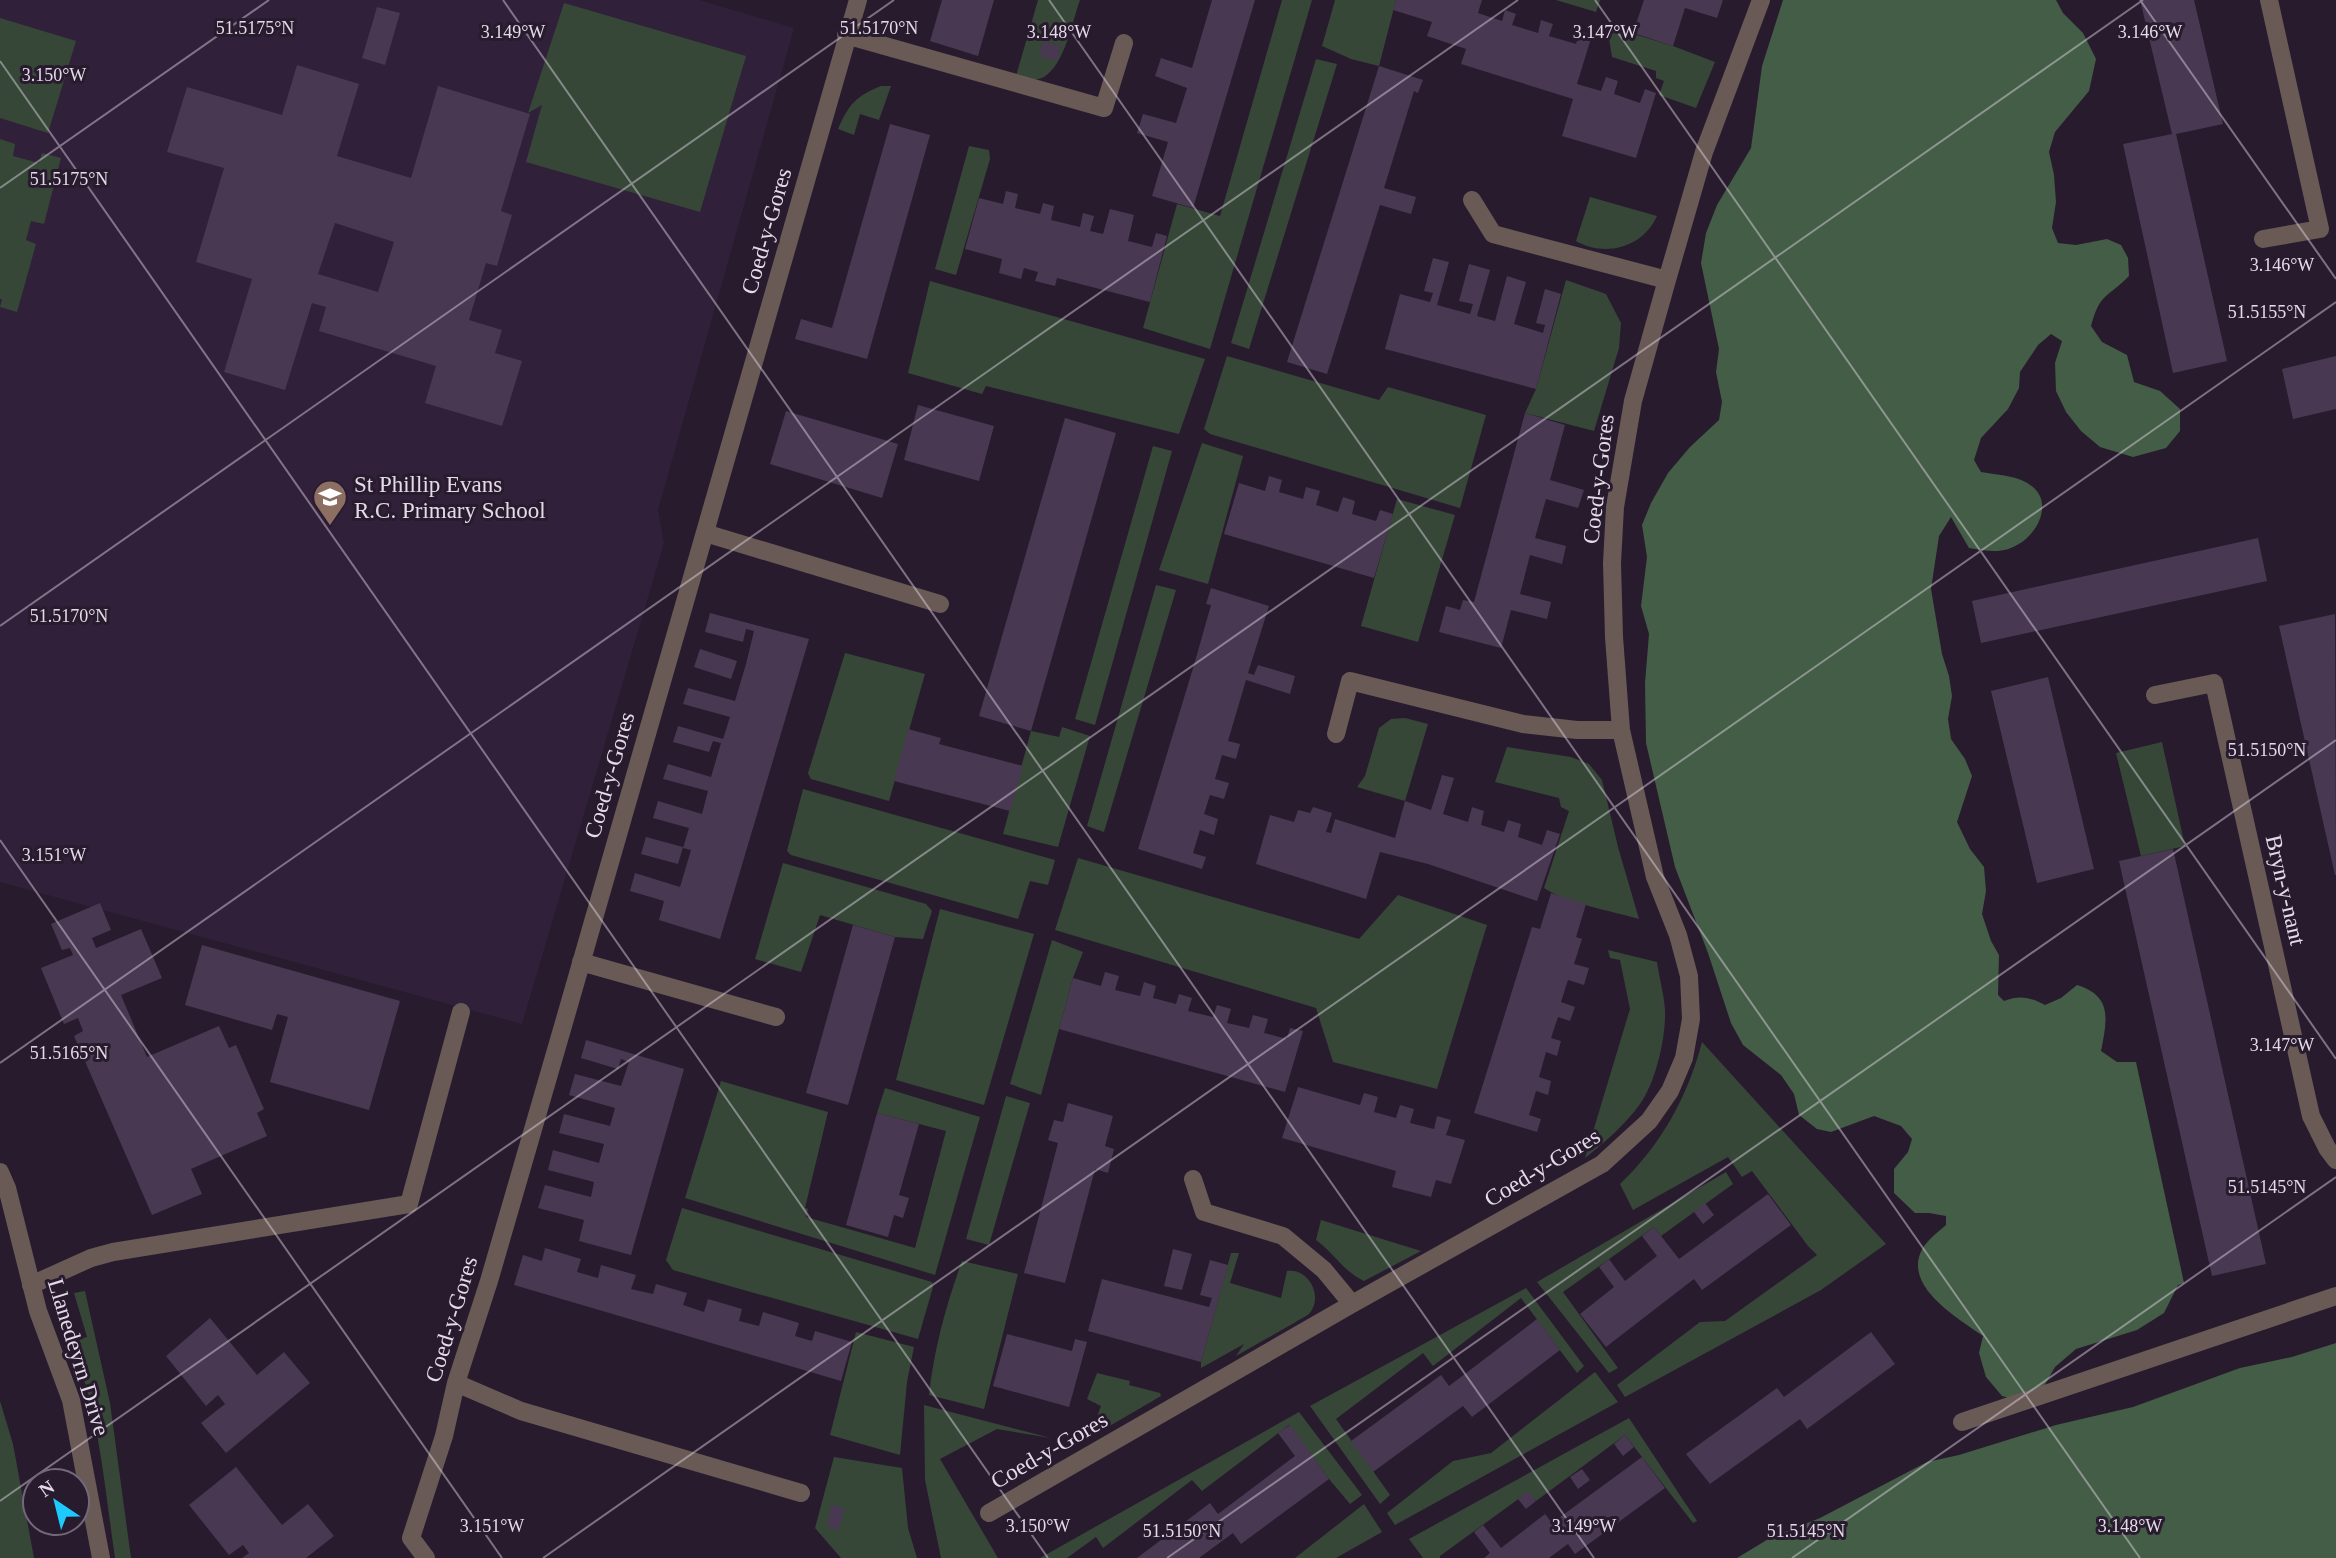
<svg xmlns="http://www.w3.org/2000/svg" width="2336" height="1558" viewBox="0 0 2336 1558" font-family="Georgia,serif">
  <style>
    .built { fill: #312039 }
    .green { fill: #364738 }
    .forest { fill: #435d46 }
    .building { fill: #493851; fill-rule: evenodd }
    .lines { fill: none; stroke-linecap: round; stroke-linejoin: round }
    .service { stroke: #695a56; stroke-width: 18 }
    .minor { stroke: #695a56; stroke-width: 18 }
    .tertiary { stroke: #695a56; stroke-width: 18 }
    .ticks { fill: none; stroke: #e4dbe9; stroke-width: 2; stroke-opacity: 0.45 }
    .labels { text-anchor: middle; stroke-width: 6; stroke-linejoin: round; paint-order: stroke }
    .street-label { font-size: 23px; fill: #e4dbe9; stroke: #281b2e }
    .poi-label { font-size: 23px; fill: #e4dbe9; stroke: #281b2e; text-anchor: start }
    .ticks-label { font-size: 18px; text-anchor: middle; fill: #e4dbe9; stroke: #281b2e; stroke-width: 6; stroke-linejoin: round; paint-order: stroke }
  </style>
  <rect width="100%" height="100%" fill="#281b2e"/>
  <!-- built -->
  <path class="built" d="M0 0H699L794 28 658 510 664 543 522 1024 0 882Z"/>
  <!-- green -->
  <path class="green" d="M1038 0H1080C1072 22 1065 64 1044 77 1036 82 1025 78 1016 76Z
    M1282 0H1312L1210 349 1143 328 1177 204 1220 216Z
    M1335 0H1396L1379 66 1351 59 1322 46Z
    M1556 0H1600L1596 12Z
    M564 3 746 56 700 212 526 162 542 105 528 113Z
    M0 18 76 41 48 133 0 118Z
    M1607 26 1673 46 1715 62 1696 108 1659 95 1664 81 1656 78V71L1612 57Z
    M1316 59 1337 64 1249 349 1231 343Z
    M881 86H891L879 120 860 114 854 135 838 129C849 104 856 96 881 86Z
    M0 139 15 144 13 156 39 163 42 153 61 158 44 224 31 221 26 240 36 244 17 312 0 307 2 299H0Z
    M969 146 989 150 990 159 956 275 935 269Z
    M1590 197 1657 216C1643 247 1606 258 1576 241Z
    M1566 280 1606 294 1621 323 1619 348 1594 431 1525 413 1536 389Z
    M930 281 1205 359 1179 434 986 386 982 394 908 373Z
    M1227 356 1379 400 1388 387 1486 415 1460 508 1210 434 1204 429Z
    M1202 443 1243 456 1208 584 1159 570Z
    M1153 446 1172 451 1095 725 1075 719Z
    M1397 499 1455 515 1418 642 1361 626Z
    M1156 585 1176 590 1104 832 1087 826Z
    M845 653 925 674 889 801 811 779 808 773Z
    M1405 718 1428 724 1405 801 1357 787 1365 776 1379 728 1391 719Z
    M1062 727 1090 736 1058 847 1003 834 1031 731 1059 737Z
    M2162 742 2185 846 2141 856 2116 753Z
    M1507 747 1571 757 1589 764 1602 780 1618 847 1639 919C1612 911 1566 903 1544 888L1569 811 1561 807 1559 798 1495 782Z
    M803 789 1055 860 1048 885 1030 881 1018 919 791 855 787 851Z
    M1078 858 1359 939 1398 895 1487 925 1437 1089 1333 1062 1316 1008 1055 930Z
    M783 863 926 904 932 911 923 939 895 937 820 915 801 972 755 959Z
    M940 909 1034 934 984 1105 896 1080Z
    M1052 940 1083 952 1073 978 1041 1095 1010 1084Z
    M1608 950 1657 962C1659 977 1664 994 1665 1010 1666 1037 1656 1082 1640 1104 1625 1125 1605 1142 1585 1158L1630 1009 1620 960 1610 958Z
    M1702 1042 1886 1244 1821 1290 1625 1397 1617 1385 1700 1322 1725 1321 1817 1255 1808 1246 1752 1171 1742 1177 1728 1157 1633 1210 1620 1184C1661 1145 1688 1096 1702 1042Z
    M721 1081 828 1112 805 1208 808 1209 806 1217 915 1248 946 1131 877 1113 885 1088 980 1117 935 1275 685 1198Z
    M1006 1096 1030 1103 989 1245 966 1239Z
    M1726 1172 1733 1184 1661 1236 1654 1227 1563 1292 1618 1368 1609 1373 1537 1282Z
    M682 1208 932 1282 933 1287 918 1339 673 1270 666 1260Z
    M1321 1220 1421 1251 1364 1281C1343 1271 1334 1253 1316 1240Z
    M1231 1253H1239L1230 1283 1281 1298 1287 1271C1309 1268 1324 1297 1309 1314 1305 1317 1298 1320 1294 1323 1275 1334 1255 1345 1236 1356L1244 1344 1201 1368V1362Z
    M962 1261 1018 1274 984 1409 929 1395C934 1349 946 1305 962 1261Z
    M1526 1288 1584 1366 1577 1373 1521 1298 1433 1366 1423 1353 1336 1419 1390 1495 1380 1504 1310 1406Z
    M85 1291 110 1403 131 1558H115C105 1490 98 1403 70 1341L87 1337 74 1293Z
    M856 1332 914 1347 907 1382 900 1455 830 1435Z
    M1595 1372 1618 1402 1395 1525 1387 1513 1453 1461 1491 1453Z
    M1097 1373 1130 1381 1129 1385 1160 1393 1161 1396 1089 1438 1101 1406 1087 1399Z
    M0 1401 13 1444 34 1558H0Z
    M924 1405 1051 1438 997 1429 940 1459 998 1558H941L925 1480Z
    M1299 1412 1362 1495 1350 1504 1329 1479 1289 1425 1202 1491 1192 1480 1103 1548 1096 1537 1067 1558H1040Z
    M1629 1418 1697 1521 1693 1523 1625 1435 1536 1501 1528 1492 1440 1556V1558H1423L1409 1539Z
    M834 1457 902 1468 908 1528 917 1558H841L815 1528Z
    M1364 1504 1382 1532 1336 1558H1295Z"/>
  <!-- forest -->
  <path class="forest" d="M1783 0H2056L2063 13 2083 33 2096 59 2089 91 2055 132 2049 152 2054 175 2056 202 2052 228 2058 243 2076 245 2107 239 2121 245 2128 258 2129 276C2108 298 2100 292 2091 326L2102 342 2127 355 2134 382 2160 391 2180 409V431L2166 448 2133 457 2100 447 2081 431 2066 412 2056 391 2055 363 2062 341 2051 334 2038 345 2020 372 2019 388 2008 409 1981 438 1974 460 1981 472C1997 475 2019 475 2033 487 2053 504 2037 535 2017 545 2002 554 1986 551 1969 548L1951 517 1939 536 1931 589 1942 654 1949 676 1952 696 1948 719 1951 739 1965 759 1972 776 1957 822 1970 849 1984 867 1986 891 1982 914 1991 941 1999 955 1998 995 2004 1001C2020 995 2030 997 2045 1005L2061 998 2077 985C2113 996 2107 1020 2101 1051L2117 1062H2136L2184 1283 2178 1285 2164 1313 2137 1330 2076 1349 2055 1367 2043 1388 2016 1400 2002 1396 1986 1377 1979 1353 1983 1336C1959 1319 1907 1289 1920 1254 1924 1242 1937 1233 1946 1225V1216L1929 1213H1915L1894 1193V1169L1908 1152 1912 1139 1901 1126 1874 1116 1831 1132 1817 1129 1799 1115 1794 1094 1781 1075 1743 1045 1731 1023 1708 953 1675 867 1646 743 1645 683 1649 634 1641 606 1647 557 1642 525 1651 503 1668 473 1690 447 1719 420 1722 402 1716 372 1719 349 1701 263 1706 233 1717 205 1751 148 1762 66Z
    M2336 1343V1558H1737L1770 1538 1820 1518 1927 1462 1959 1455 2056 1425 2133 1407 2240 1368 2292 1357Z"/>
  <!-- building -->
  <path class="building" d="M942 0H994L978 56 930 41Z
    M1212 0H1255L1193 208 1152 196 1168 142 1137 133 1143 114 1176 123 1187 88 1155 76 1161 58 1192 68Z
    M1396 0H1482L1478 13 1502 21 1505 10 1516 14 1512 25 1538 33 1541 20 1553 24 1549 36 1576 44 1580 31 1592 35 1577 84 1601 91 1606 77 1618 81 1614 94 1640 103 1645 89 1656 93 1636 158 1562 136 1573 99 1461 64 1466 49 1427 36 1432 22 1393 10Z
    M1644 0H1723L1717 18 1685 8 1673 46 1633 33Z
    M2140 0H2194L2223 124 2176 134 2227 361 2173 373 2123 144 2172 134Z
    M377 7 400 13 385 65 362 58Z
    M1043 41 1061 46 1057 61 1039 56Z
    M297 65 359 84 337 156 411 178 438 86 530 114 501 211 512 215 497 266 486 263 469 320 502 330 495 353 522 361 502 426 425 403 436 366 319 331 326 307 312 303 285 390 224 372 252 279 196 262 224 168 167 152 187 87 282 115ZM335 223 394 242 378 292 318 274Z
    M1379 66 1423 80 1418 93 1414 91 1384 188 1416 197 1411 214 1380 205 1327 374 1287 362Z
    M890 124 930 135 867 359 795 339 801 319 832 328Z
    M1006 191 1018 194 1015 208 1040 214 1043 203 1054 206 1051 220 1080 227 1083 213 1094 216 1090 231 1103 234 1110 209 1134 215 1128 241 1152 247 1156 233 1167 236 1150 302 1057 278 1055 286 1035 281 1038 272 1024 268 1021 279 999 273 1002 259 965 249 979 198 1003 204Z
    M1433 258 1449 262 1437 305 1470 314 1473 304 1459 301 1469 264 1490 270 1477 316 1495 321 1507 276 1526 282 1514 324 1543 333 1545 325 1536 323 1545 289 1561 294 1536 389 1385 349 1400 294 1430 302 1433 293 1424 291Z
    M2336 356V409L2293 419 2282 369Z
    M918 405 994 426 979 481 904 460Z
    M786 411 898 444 882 498 770 464Z
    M1525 413 1565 425 1550 480 1584 490 1578 508 1546 499 1535 538 1566 546 1562 564 1530 555 1520 594 1551 602 1547 619 1511 610 1501 648 1439 632 1446 606 1460 610 1463 600 1474 602Z
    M1065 418 1116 433 1031 731 979 716Z
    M1269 476 1282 480 1279 492 1303 499 1306 487 1320 491 1316 505 1338 512 1343 497 1355 501 1352 514 1376 521 1380 510 1393 514 1374 578 1224 534 1239 483 1265 491Z
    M2258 538 2267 581 1981 643 1972 601Z
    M1211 588 1269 606 1248 673 1254 675 1258 665 1295 676 1290 694 1246 680 1228 741 1240 744 1236 759 1222 755 1215 779 1229 783 1224 799 1210 795 1204 814 1218 819 1214 835 1200 830 1193 853 1206 857 1202 869 1138 849 1194 665 1211 605 1206 604Z
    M710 613 809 639 720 939 659 920 664 901 630 891 635 873 680 887 691 850 683 848 689 828 653 818 658 801 702 814 708 791 663 779 668 764 711 777 721 743 713 741 709 752 673 742 678 726 723 739 730 717 683 704 688 688 735 701 746 664 754 631 746 629 743 642 705 632Z
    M2335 614 2336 875H2335L2279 626Z
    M700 649 737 661 731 679 694 667Z
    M2048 677 2094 869 2037 883 1991 691Z
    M908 729 941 738 939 744 1023 766 1010 811 894 781Z
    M1442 775 1454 778 1443 814 1468 822 1472 807 1484 811 1481 825 1504 832 1508 820 1521 824 1518 837 1542 845 1547 830 1560 834 1537 901 1428 864 1380 852 1366 899 1256 864 1270 815 1294 822 1298 810 1310 813 1313 807 1332 813 1326 832 1331 833 1335 819 1395 838 1405 801 1431 810Z
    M646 837 683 847 678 864 641 854Z
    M2173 849 2266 1264 2212 1276 2119 861Z
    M1551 893 1586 904 1576 937 1582 939 1574 964 1589 968 1584 985 1568 980 1561 1002 1575 1007 1570 1021 1558 1017 1551 1038 1561 1041 1557 1056 1546 1052 1539 1077 1551 1081 1548 1095 1536 1091 1529 1115 1541 1119 1537 1132 1474 1113 1532 927 1540 929Z
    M100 903 111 930 92 938 96 948 141 929 162 978 121 995 147 1057 219 1026 229 1048 236 1045 264 1109 257 1113 267 1136 191 1169 202 1194 152 1215 74 1036 83 1031 78 1018 64 1024 41 968 73 955 70 948 62 950 51 924Z
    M853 925 895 937 848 1105 806 1093Z
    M202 945 400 1001 369 1110 270 1082 288 1017 277 1014 272 1030 185 1005Z
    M1105 972 1119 976 1115 990 1140 996 1144 982 1156 986 1153 998 1176 1004 1179 994 1192 998 1188 1011 1213 1017 1217 1005 1231 1009 1227 1023 1249 1028 1253 1015 1268 1019 1264 1033 1287 1039 1290 1028 1303 1031 1285 1092 1059 1029 1073 978 1101 986Z
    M586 1040 684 1069 631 1255 579 1241 584 1220 538 1208 545 1185 591 1197 594 1182 548 1170 553 1150 599 1163 604 1144 559 1133 564 1114 610 1126 615 1108 569 1095 575 1074 621 1086 629 1062 621 1059 618 1069 581 1058Z
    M1298 1087 1360 1105 1364 1093 1378 1097 1374 1112 1396 1118 1400 1105 1414 1109 1410 1123 1434 1129 1437 1116 1451 1120 1446 1135 1465 1140 1451 1184 1436 1180 1431 1197 1392 1187 1396 1171 1282 1138Z
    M1068 1103 1113 1116 1105 1146 1114 1149 1108 1173 1095 1169 1065 1283 1024 1273 1058 1143 1048 1140 1054 1120 1063 1122Z
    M877 1113 919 1124 899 1195 909 1198 903 1218 894 1215 888 1237 846 1225Z
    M1768 1194 1791 1225 1702 1290 1694 1279 1606 1347 1580 1314 1614 1287 1599 1267 1609 1259 1625 1281 1657 1256 1642 1236 1654 1227 1679 1259Z
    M1705 1203 1714 1215 1703 1224 1694 1212Z
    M545 1248 581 1259 577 1272 598 1278 601 1265 636 1275 631 1289 653 1294 656 1284 687 1293 683 1305 704 1312 708 1299 742 1309 739 1321 759 1326 763 1312 799 1323 795 1336 812 1341 815 1331 852 1342 841 1381 514 1285 523 1255 542 1261Z
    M1173 1249 1192 1254 1182 1290 1164 1286Z
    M1210 1260 1228 1265 1201 1362 1088 1331 1102 1279 1209 1307 1212 1298 1200 1295Z
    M210 1318 257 1375 284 1352 310 1383 226 1453 201 1423 225 1404 218 1395 206 1406 166 1356Z
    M1537 1319 1560 1350 1472 1417 1463 1406 1373 1472 1351 1441 1441 1375 1449 1386Z
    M1871 1332 1895 1364 1807 1429 1800 1419 1710 1484 1686 1454 1777 1388 1784 1397Z
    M1007 1334 1072 1351 1075 1339 1087 1342 1069 1407 993 1386Z
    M1290 1425 1329 1479 1241 1544 1233 1533 1199 1558H1137L1210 1503 1218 1514 1295 1456 1278 1433Z
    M1625 1435 1634 1447 1623 1456 1614 1444Z
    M1642 1457 1665 1488 1575 1554 1568 1544 1549 1558H1484L1490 1553 1474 1532 1483 1525 1501 1548 1545 1514 1552 1523Z
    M236 1467 282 1525 308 1504 334 1536 306 1558H242L249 1553 243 1545 229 1555 189 1505Z
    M1582 1469 1590 1480 1578 1489 1570 1477Z
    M1528 1491 1536 1501 1526 1509 1518 1499Z
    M831 1505 844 1508 839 1530 827 1527Z"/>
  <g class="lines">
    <!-- service -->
    <path class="service" d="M31 1285 91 1258 113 1252 409 1204 461 1012"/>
    <!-- minor -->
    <path class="minor" d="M846 35 1104 108 1124 43
      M1472 200 1493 234 1667 280
      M2263 239 2320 229 2269 0
      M705 533 940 604
      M2155 695 2214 683 2311 1116 2327 1148 2336 1160
      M1336 734 1350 681 1523 724 1577 730H1621
      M581 962 776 1017
      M1193 1179 1204 1212 1283 1236 1324 1270 1352 1304
      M456 1383 521 1411 801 1493
      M1962 1422 2336 1296
      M989 1513 1352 1304 1602 1164 1649 1121 1670 1091 1684 1058 1691 1019 1689 976 1678 935 1655 877 1621 730 1614 637 1612 563 1615 507 1633 401 1667 280 1704 152 1761 0
      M426 1558 411 1538 444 1436 456 1383 489 1281 565 1019 858 0"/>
    <!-- tertiary -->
    <path class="tertiary" d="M0 1172 7 1188 38 1311 71 1400 101 1558"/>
  </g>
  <!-- ticks -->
  <path class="ticks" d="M503 0 1594 1558M1049 0 2140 1558M1595 0 2336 1059M2140 0 2336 279M0 61 1048 1558M0 188 269 0M0 626 894 0M0 840 502 1558M0 1063 1518 0M0 1501 2143 0M543 1558 2336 302M1167 1558 2336 740M1792 1558 2336 1177"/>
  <!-- icons -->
  <defs>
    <g id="school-pin" transform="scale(1.75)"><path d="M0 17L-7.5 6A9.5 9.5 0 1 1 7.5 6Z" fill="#8d6e63" stroke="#281b2e"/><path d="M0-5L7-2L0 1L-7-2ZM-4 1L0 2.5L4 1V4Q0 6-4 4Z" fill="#fff"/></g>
  </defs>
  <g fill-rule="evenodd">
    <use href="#school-pin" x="330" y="497"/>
  </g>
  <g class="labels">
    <!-- street labels -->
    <g class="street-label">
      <text transform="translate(766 231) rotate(-74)" y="8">Coed-y-Gores</text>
      <text transform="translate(1598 479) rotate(-83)" y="8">Coed-y-Gores</text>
      <text transform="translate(609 775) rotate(-74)" y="8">Coed-y-Gores</text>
      <text transform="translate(2286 890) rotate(77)" y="8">Bryn-y-nant</text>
      <text transform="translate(1542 1167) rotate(-31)" y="8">Coed-y-Gores</text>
      <text transform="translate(451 1319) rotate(-73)" y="8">Coed-y-Gores</text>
      <text transform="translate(79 1357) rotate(73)" y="8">Llanedeyrn Drive</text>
      <text transform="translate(1049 1450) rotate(-30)" y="8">Coed-y-Gores</text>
    </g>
    <!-- poi labels -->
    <g class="poi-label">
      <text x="354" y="492">St Phillip Evans<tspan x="354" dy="26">R.C. Primary School</tspan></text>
    </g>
  </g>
  <g class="ticks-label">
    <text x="879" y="34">51.5170°N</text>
    <text x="255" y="34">51.5175°N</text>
    <text x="513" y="38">3.149°W</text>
    <text x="1059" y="38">3.148°W</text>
    <text x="1605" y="38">3.147°W</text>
    <text x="2150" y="38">3.146°W</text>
    <text x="54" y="81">3.150°W</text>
    <text x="69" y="185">51.5175°N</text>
    <text x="2282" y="271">3.146°W</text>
    <text x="2267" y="318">51.5155°N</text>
    <text x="69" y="622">51.5170°N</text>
    <text x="2267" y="756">51.5150°N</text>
    <text x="54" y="861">3.151°W</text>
    <text x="2282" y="1051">3.147°W</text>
    <text x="69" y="1059">51.5165°N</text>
    <text x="2267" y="1193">51.5145°N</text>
    <text x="492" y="1532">3.151°W</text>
    <text x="1038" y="1532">3.150°W</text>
    <text x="1584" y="1532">3.149°W</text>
    <text x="2130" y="1532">3.148°W</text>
    <text x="1182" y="1537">51.5150°N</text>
    <text x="1806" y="1537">51.5145°N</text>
  </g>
  <!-- north arrow -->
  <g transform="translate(56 1502) rotate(325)"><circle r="33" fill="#281b2e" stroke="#736879" stroke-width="2"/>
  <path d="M0-5L12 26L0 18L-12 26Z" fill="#1ec9fd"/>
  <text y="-10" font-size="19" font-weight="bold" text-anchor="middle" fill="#e4dbe9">N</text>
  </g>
</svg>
